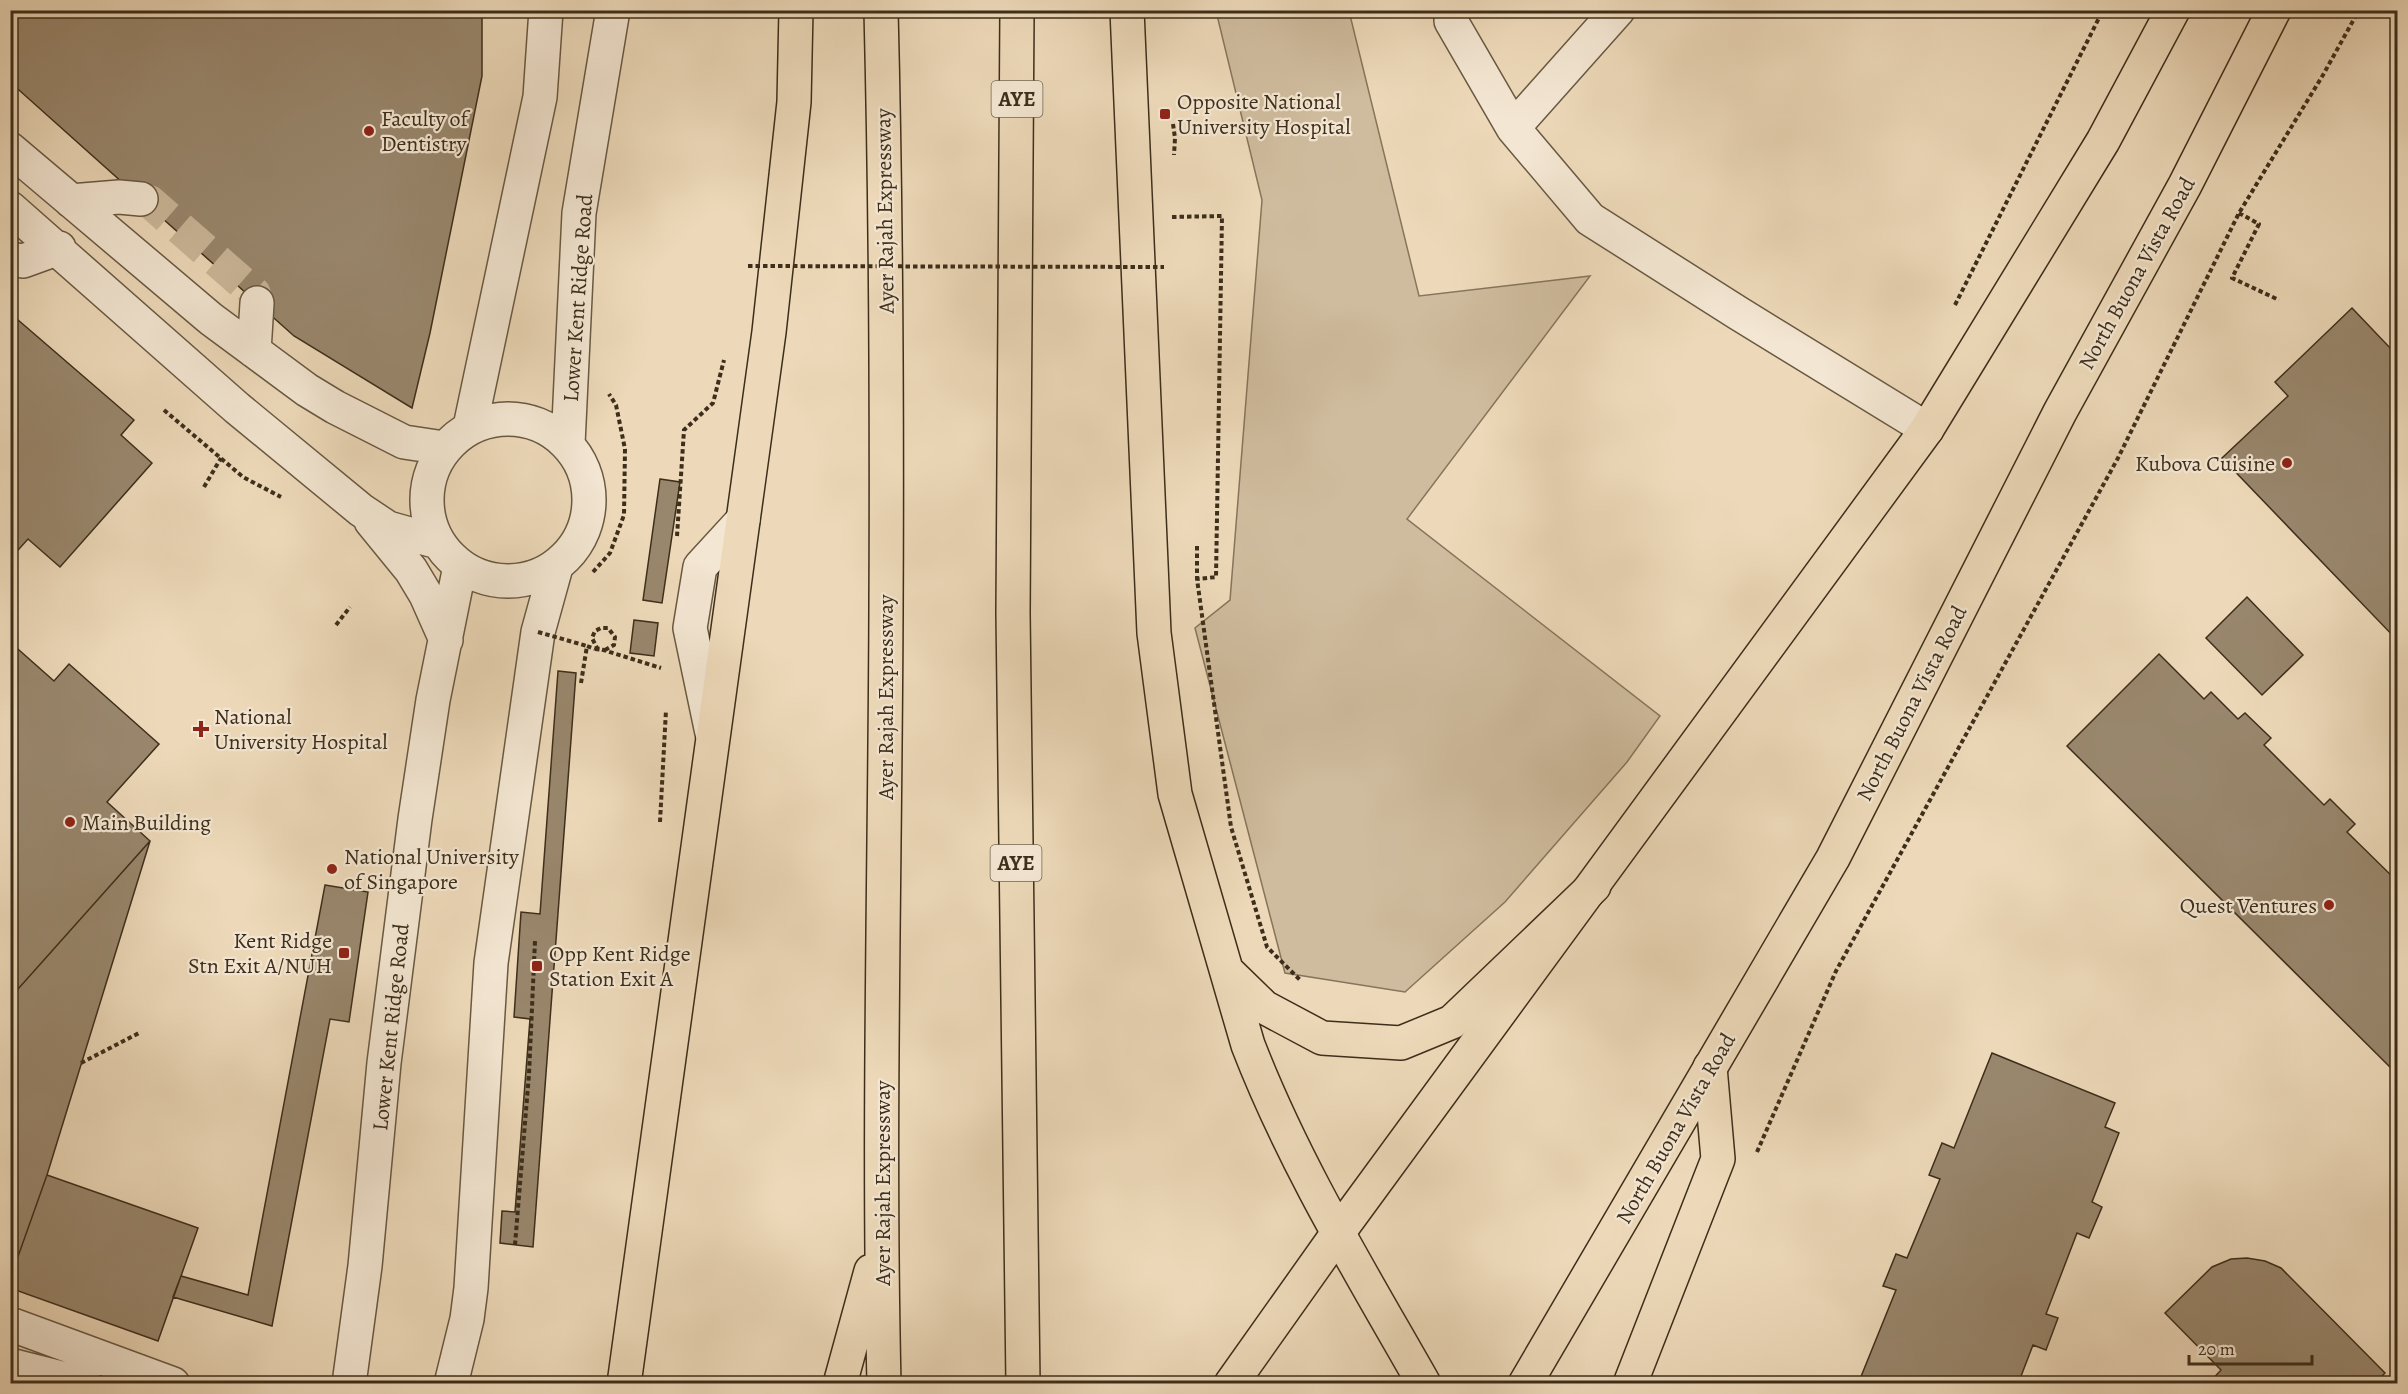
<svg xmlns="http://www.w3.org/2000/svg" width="2408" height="1394" viewBox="0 0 2408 1394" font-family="Alegreya,serif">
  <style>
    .green { fill: #cfbc9e; stroke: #86755c; stroke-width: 1.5 }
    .building { fill: #99876d; stroke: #3d2e1b; stroke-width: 1.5 }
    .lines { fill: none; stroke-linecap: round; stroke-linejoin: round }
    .minor-tunnel { stroke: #cab799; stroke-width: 33; stroke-dasharray: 33 16; stroke-linecap: butt }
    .minor-casing { stroke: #695942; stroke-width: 36 }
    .major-casing { stroke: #3d2e1b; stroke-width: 36 }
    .highway-casing { stroke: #3d2e1b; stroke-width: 36 }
    .path { stroke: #3d2e1b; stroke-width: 4; stroke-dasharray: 4.5 3; stroke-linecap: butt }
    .minor { stroke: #f3e6d2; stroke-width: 33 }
    .major { stroke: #edd9b9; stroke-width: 33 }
    .highway { stroke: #edd9b9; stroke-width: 33 }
    .path-bridge { stroke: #3d2e1b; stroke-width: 4; stroke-dasharray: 4.5 3; stroke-linecap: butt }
    .poi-dot { fill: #8f2418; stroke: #f3e6d2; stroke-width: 2 }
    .labels { text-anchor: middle; stroke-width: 4.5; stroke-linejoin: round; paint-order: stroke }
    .shield { fill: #f3e6d2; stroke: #746552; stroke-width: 1.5 }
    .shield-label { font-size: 21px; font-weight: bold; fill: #3d2e1b }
    .poi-label { font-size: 22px; fill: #3d2e1b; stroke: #f3e6d2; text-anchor: start }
    .street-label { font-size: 22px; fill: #3d2e1b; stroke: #f3e6d2 }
  </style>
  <rect width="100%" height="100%" fill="#edd9b9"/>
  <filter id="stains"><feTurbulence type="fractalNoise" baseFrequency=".00333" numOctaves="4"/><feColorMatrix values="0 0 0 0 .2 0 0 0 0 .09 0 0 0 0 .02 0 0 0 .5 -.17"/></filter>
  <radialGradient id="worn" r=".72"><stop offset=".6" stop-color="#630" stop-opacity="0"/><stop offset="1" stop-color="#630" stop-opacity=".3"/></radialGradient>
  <!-- green -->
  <path class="green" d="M1216 11H1349L1419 296 1590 276 1407 519 1660 716 1627 762 1505 902 1405 992 1285 973 1195 628 1230 600 1262 200Z"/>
  <!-- building -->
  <path class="building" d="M10 10H482V76L430 333 412 408 294 336 10 82Z
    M2352 308 2392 350 2398 344V641L2222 458 2288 396 2275 382Z
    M10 313 134 420 121 435 152 463 60 567 28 539 10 559Z
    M660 479 680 482 662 603 643 600Z
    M2247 597 2303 655 2262 695 2206 638Z
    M634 620 658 623 654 656 630 653Z
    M10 642 54 681 69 664 159 744 107 802 150 841 10 998Z
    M2159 654 2204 699 2211 692 2238 719 2245 713 2271 738 2264 745 2324 805 2330 799 2355 824 2347 832 2398 882V1075L2067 746Z
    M558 671 576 673 533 1247 500 1243 502 1211 515 1212 530 1019 514 1017 521 912 540 914Z
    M150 841 47 1175 10 1279V998Z
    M325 885 368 892 349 1022 330 1019 272 1326 173 1297 181 1276 248 1295Z
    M1992 1053 2115 1103 2105 1127 2119 1133 2092 1202 2102 1207 2089 1238 2077 1233 2046 1314 2058 1318 2046 1350 2033 1345 2018 1384H1858L1896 1290 1883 1286 1896 1254 1907 1258 1940 1179 1929 1175 1942 1143 1954 1148Z
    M47 1175 198 1228 158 1341 10 1288V1279Z
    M2247 1258 2265 1261 2281 1268 2385 1373 2374 1384H2208L2221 1370 2165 1313 2212 1267 2231 1259Z"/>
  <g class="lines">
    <!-- minor-tunnel -->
    <path class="minor-tunnel" d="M141 199 150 202 254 293 257 303"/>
    <!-- minor casing -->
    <g class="minor-casing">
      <path id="minor" d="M1452 10 1451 21 1513 128 1590 219 1738 313 1927 429
        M1513 128 1618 10
        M10 149 211 319 307 390 335 407 404 442 444 448
        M71 201 119 197 141 199
        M10 208 237 408 361 510 388 528 438 542
        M10 259 23 261 59 248
        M254 351 257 303
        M427 500a81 81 0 1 1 162 0a81 81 0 1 1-162 0Z
        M470 427 540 97 546 10
        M568 444 579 213 613 10
        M371 521 411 570 426 595 446 640
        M712 733 690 628 700 567 743 520
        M10 1324 173 1384
        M10 1365 85 1384
        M349 1384 365 1266 384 1063 415 819 433 700 460 566
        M451 1384 467 1319 471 1288 491 963 538 632 556 567"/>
    </g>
    <!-- major casing -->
    <g class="major-casing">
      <path id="major" d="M1231 1384 1338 1233 1927 429 2103 141 2173 10
        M1525 1384 1833 858 2060 412 2185 185 2274 10"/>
    </g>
    <!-- highway casing -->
    <g class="highway-casing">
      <path id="highway" d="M881 10C886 210 887 411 886 611 885 868 878 1126 884 1384
        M1017 10 1013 613 1023 1384
        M1127 10 1154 633 1175 794 1248 1045C1294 1164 1361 1273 1424 1384
        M1229 973 1264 1007 1322 1038 1401 1043 1452 1022 1594 886
        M624 1384 769 332 794 102 796 10
        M840 1384 871 1271
        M1630 1384 1718 1159 1710 1067"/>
    </g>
    <!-- path -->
    <path class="path" d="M1173 124 1175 138 1174 155
      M2239 213 2259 224 2232 278 2279 300
      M1172 217 1222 216 1216 577 1197 579
      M1955 305 2103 10
      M164 410 243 477 281 497
      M204 487 221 458
      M677 536 684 430 713 403 724 360
      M1197 546V579L1231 827 1267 947 1301 981
      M593 572 610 553 624 515 625 449 616 405 609 394
      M336 625 350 607
      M605 650 614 645 615 637 608 628H601L595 631 592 638 597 648 661 668
      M581 683 587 646 595 649
      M660 822 666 710
      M81 1063 141 1032
      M1757 1152 1836 971 2118 458 2239 213 2323 75 2359 10
      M515 1245 529 1074 535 941"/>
    <!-- minor -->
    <use href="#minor" class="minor"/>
    <!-- major -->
    <use href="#major" class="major"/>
    <!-- highway -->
    <use href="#highway" class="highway"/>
    <!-- path-bridge -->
    <path class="path-bridge" d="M748 266 1164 267
      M538 632 587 646
      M595 649 605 650"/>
  </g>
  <!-- markers -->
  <g class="poi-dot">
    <rect x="1159" y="108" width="12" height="12" rx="3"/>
    <circle cx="369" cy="131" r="6"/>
    <circle cx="2287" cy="463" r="6"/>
    <path d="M198 720h6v6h6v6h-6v6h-6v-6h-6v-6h6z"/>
    <circle cx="70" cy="822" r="6"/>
    <circle cx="332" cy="869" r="6"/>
    <circle cx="2329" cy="905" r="6"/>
    <rect x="338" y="947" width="12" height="12" rx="3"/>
    <rect x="531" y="960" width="12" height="12" rx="3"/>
  </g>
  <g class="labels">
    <!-- shield labels -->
    <g class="shield">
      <rect x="991.5" y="81" width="51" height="36" rx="4.5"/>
      <rect x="990.5" y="845" width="51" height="36" rx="4.5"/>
    </g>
    <g class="shield-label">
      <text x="1017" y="106">AYE</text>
      <text x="1016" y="870">AYE</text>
    </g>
    <!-- poi labels -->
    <g class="poi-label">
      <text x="1177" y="109">Opposite National<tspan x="1177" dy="25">University Hospital</tspan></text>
      <text x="381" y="126">Faculty of<tspan x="381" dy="25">Dentistry</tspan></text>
      <text x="2275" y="471" text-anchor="end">Kubova Cuisine</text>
      <text x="214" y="724">National<tspan x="214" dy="25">University Hospital</tspan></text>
      <text x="82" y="830">Main Building</text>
      <text x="344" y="864">National University<tspan x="344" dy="25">of Singapore</tspan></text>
      <text x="2317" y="913" text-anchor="end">Quest Ventures</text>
      <text x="332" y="948" text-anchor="end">Kent Ridge<tspan x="332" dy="25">Stn Exit A/NUH</tspan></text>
      <text x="549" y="961">Opp Kent Ridge<tspan x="549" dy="25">Station Exit A</tspan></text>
    </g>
    <!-- street labels -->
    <g class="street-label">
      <text transform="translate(884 211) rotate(-91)" y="8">Ayer Rajah Expressway</text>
      <text transform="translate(2136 273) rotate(-61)" y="8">North Buona Vista Road</text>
      <text transform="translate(577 298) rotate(-86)" y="8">Lower Kent Ridge Road</text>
      <text transform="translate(885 697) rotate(-90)" y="8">Ayer Rajah Expressway</text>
      <text transform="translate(1911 703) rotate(-63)" y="8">North Buona Vista Road</text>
      <text transform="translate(390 1027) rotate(-84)" y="8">Lower Kent Ridge Road</text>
      <text transform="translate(1675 1128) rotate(-60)" y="8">North Buona Vista Road</text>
      <text transform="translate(882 1183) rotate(-90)" y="8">Ayer Rajah Expressway</text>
    </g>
  </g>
  <!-- margin -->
  <rect width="2408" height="1394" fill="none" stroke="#edd9b9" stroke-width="36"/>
  <rect x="12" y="12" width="2384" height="1370" fill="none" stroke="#3d2e1b" stroke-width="3"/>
  <rect x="18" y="18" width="2372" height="1358" fill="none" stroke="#3d2e1b" stroke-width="1.5"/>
  <!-- scale -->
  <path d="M2189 1355v9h123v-9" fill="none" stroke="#3d2e1b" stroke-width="3"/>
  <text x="2198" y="1355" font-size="18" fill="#3d2e1b" stroke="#f3e6d2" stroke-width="4.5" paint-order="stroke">20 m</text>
  <rect width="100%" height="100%" filter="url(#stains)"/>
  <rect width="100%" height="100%" fill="url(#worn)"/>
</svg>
